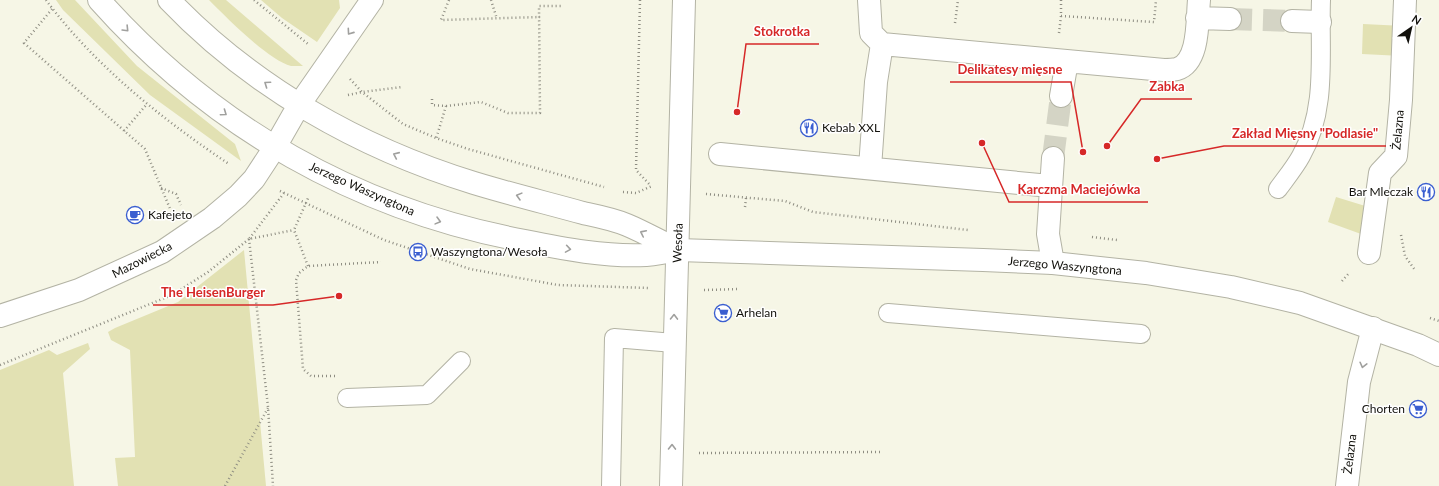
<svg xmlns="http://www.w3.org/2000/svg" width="1439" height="486" viewBox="0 0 1439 486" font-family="Lato,sans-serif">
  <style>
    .green { fill: #e2e1b3 }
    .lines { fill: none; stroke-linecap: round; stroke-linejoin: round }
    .street-tunnel { stroke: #d4d4c5; stroke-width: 22; stroke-dasharray: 22 11; stroke-linecap: butt }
    .lane-casing { stroke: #b3b3a4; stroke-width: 20 }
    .street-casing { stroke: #b3b3a4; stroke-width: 24 }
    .secondary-casing { stroke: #b3b3a4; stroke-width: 24 }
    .path { stroke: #8e8d82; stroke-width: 2.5; stroke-dasharray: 1 3; stroke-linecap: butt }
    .lane { stroke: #fff; stroke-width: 18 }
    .street { stroke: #fff; stroke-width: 22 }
    .secondary { stroke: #fff; stroke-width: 22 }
    .oneway { stroke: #a0a09e }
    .labels { text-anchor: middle; stroke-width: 3; stroke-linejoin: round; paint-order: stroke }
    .poi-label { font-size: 12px; fill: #12110c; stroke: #fff; text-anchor: start }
    .street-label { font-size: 12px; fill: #12110c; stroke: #fff }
    .leader { fill: none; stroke: #d62828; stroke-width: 1.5 }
    .callout-dot { fill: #d62828; stroke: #fff; stroke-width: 1.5 }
    .callout-label { font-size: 13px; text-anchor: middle; font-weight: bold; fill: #d62828; stroke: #fff; stroke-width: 3; stroke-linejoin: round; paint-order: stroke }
  </style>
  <rect width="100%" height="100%" fill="#f6f6e6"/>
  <!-- green -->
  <path class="green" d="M56 0H75L137 66 235 144 241 161 150 95 63 10Z
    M209 0H226L303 66C300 66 295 66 291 66 268 60 226 17 209 0Z
    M261 0H339L340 8 317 42 282 18Z
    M1363 24 1404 26 1402 56 1362 54Z
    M1336 197 1375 209 1372 238 1328 222Z
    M244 250 266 486H118L115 458 135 457 130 350 111 340 108 332 115 328 178 302Z
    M88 343 90 349 63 373 74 486H0V370L49 350 57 355Z"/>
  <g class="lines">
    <!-- street-tunnel -->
    <path class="street-tunnel" d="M1230 19 1292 21
      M1053 158 1061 96"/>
    <!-- lane casing -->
    <g class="lane-casing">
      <path id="lane" d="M1278 189C1286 178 1295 167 1301 156 1328 109 1319 52 1321 0
        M888 313 1141 334
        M347 398 427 395 461 361
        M611 486 614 338 674 343"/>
    </g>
    <!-- street casing -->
    <g class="street-casing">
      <path id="street" d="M869 0 871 33 882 44 1164 70C1168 70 1173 70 1177 69 1200 62 1197 19 1199 0
        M1197 18 1230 19
        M1292 21 1320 22
        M1061 96 1067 61
        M299 105 372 0
        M720 154 1050 186
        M870 168 876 82 882 44
        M1369 253 1380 173 1396 156 1401 100 1405 0
        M1053 263 1048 234 1053 158
        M0 316 79 290 162 252 212 218 238 196 254 179 275 147
        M671 486 684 0
        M1347 486 1359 382 1373 328"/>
    </g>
    <!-- secondary casing -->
    <g class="secondary-casing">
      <path id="secondary" d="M99 0C213 128 358 210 525 241 564 249 606 257 646 255 657 254 668 252 678 250L983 260 1053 263 1146 273 1231 287 1300 303 1418 345 1439 355
        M169 0C252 87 360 148 474 183 510 194 547 203 583 213 597 216 613 219 627 225 644 232 661 242 678 250
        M275 147 299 105"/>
    </g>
    <!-- path -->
    <path class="path" d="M46 0C94 65 163 120 229 164
      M254 0 308 44
      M449 0 441 20 540 17
      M491 0 497 19
      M640 0 636 170 651 186
      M1061 0V16L1154 22 1156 0
      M52 9 24 43 145 149 171 211
      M955 23 958 0
      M1059 33 1061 16
      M350 79 362 92 403 124 436 138 468 149 604 187
      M348 95 362 92 402 87
      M432 99V105L446 106 436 139
      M446 106 481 102 508 113H540L539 6H561
      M124 131 147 104
      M161 188 176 194 181 205
      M280 191 384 240 470 269 558 285 649 288
      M623 192 636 193 652 186
      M284 193 249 239 294 230
      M706 194 785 201 813 212 968 230
      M745 207 746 198
      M1401 235 1405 256 1415 270
      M1092 237 1117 240
      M249 239 268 407 273 486
      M308 266 294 230 309 196
      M1342 281 1350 272
      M704 290 740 289
      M1430 318 1439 321
      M0 365 172 295 208 272 249 239
      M335 376H311L303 369 296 280 299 273 308 266 381 262
      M699 453 881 452
      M225 486 268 408"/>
    <!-- lane -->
    <use href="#lane" class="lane"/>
    <!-- street -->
    <use href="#street" class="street"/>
    <!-- secondary -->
    <use href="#secondary" class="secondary"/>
  </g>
  <!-- one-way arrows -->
  <defs><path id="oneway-chevron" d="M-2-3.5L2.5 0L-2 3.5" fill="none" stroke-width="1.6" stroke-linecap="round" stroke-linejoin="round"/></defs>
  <g class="oneway">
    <use href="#oneway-chevron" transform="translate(126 29) rotate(46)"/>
    <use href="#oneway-chevron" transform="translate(350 32) rotate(125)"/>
    <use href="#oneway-chevron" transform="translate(267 84) rotate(-145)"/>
    <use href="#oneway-chevron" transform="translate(224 113) rotate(35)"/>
    <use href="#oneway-chevron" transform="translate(396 155) rotate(-156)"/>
    <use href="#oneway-chevron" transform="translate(519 196) rotate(-165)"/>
    <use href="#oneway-chevron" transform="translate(438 221) rotate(15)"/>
    <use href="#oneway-chevron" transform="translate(643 233) rotate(-154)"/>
    <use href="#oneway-chevron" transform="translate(568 249) rotate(9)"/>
    <use href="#oneway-chevron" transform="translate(674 317) rotate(-89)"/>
    <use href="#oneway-chevron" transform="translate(1363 365) rotate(104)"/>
    <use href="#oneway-chevron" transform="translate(672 447) rotate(-89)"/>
  </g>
  <!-- icons -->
  <defs>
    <g id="restaurant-ring" transform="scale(0.9)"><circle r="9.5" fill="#fff" stroke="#3a5ed0" stroke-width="1.5"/><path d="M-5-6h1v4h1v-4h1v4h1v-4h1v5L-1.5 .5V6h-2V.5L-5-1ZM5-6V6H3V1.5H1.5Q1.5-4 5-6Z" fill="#3a5ed0"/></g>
    <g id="cafe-ring" transform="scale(0.9)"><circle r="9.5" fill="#fff" stroke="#3a5ed0" stroke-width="1.5"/><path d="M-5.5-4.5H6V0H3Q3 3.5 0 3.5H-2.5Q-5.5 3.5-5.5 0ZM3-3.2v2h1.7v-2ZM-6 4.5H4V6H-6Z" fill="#3a5ed0"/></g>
    <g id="bus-ring" transform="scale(0.9)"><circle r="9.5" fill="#fff" stroke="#3a5ed0" stroke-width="1.5"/><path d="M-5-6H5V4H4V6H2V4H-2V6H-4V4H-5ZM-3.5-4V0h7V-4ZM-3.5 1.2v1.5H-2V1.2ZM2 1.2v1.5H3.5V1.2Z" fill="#3a5ed0"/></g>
    <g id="supermarket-ring" transform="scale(0.9)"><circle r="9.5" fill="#fff" stroke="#3a5ed0" stroke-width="1.5"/><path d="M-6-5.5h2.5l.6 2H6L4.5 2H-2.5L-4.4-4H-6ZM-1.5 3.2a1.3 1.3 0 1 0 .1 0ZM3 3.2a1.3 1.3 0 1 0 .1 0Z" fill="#3a5ed0"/></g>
  </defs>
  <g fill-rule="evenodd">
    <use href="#restaurant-ring" x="809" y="128"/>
    <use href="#restaurant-ring" x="1426" y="192"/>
    <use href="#cafe-ring" x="135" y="215"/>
    <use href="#bus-ring" x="418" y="252"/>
    <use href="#supermarket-ring" x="723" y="313"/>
    <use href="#supermarket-ring" x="1418" y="409"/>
  </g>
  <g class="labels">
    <!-- poi labels -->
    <g class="poi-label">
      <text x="822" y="132">Kebab XXL</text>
      <text x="1413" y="196" text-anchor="end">Bar Mleczak</text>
      <text x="148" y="219">Kafejeto</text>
      <text x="431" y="256">Waszyngtona/Wesoła</text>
      <text x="736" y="317">Arhelan</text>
      <text x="1405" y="413" text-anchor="end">Chorten</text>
    </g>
    <!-- street labels -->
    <g class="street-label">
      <text transform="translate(1398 130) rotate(-85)" y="4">Żelazna</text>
      <text transform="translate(362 189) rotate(24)" y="4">Jerzego Waszyngtona</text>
      <text transform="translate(678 243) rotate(-88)" y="4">Wesoła</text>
      <text transform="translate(142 260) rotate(-27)" y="4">Mazowiecka</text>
      <text transform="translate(1065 266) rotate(5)" y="4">Jerzego Waszyngtona</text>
      <text transform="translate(1350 454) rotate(-83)" y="4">Żelazna</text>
    </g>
  </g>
  <!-- callouts -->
  <path class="leader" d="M737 112L746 44H819M1083 152L1071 82H950M1107 146L1141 99H1192M1157 159L1224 146H1386M982 143L1009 202H1148M339 296L273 305H153"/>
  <g class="callout-dot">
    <circle cx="737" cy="112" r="4"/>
    <circle cx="1083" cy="152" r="4"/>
    <circle cx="1107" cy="146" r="4"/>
    <circle cx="1157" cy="159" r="4"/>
    <circle cx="982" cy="143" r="4"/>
    <circle cx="339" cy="296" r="4"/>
  </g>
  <g class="callout-label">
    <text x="782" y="36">Stokrotka</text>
    <text x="1010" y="74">Delikatesy mięsne</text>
    <text x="1167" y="91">Zabka</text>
    <text x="1305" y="138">Zakład Mięsny "Podlasie"</text>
    <text x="1079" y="194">Karczma Maciejówka</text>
    <text x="213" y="297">The HeisenBurger</text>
  </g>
  <!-- north arrow -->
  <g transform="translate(1411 28) rotate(34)" stroke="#ffffff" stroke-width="3" paint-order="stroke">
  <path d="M0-3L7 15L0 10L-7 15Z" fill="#12110c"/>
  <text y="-6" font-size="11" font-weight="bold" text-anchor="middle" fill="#12110c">N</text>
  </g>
</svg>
